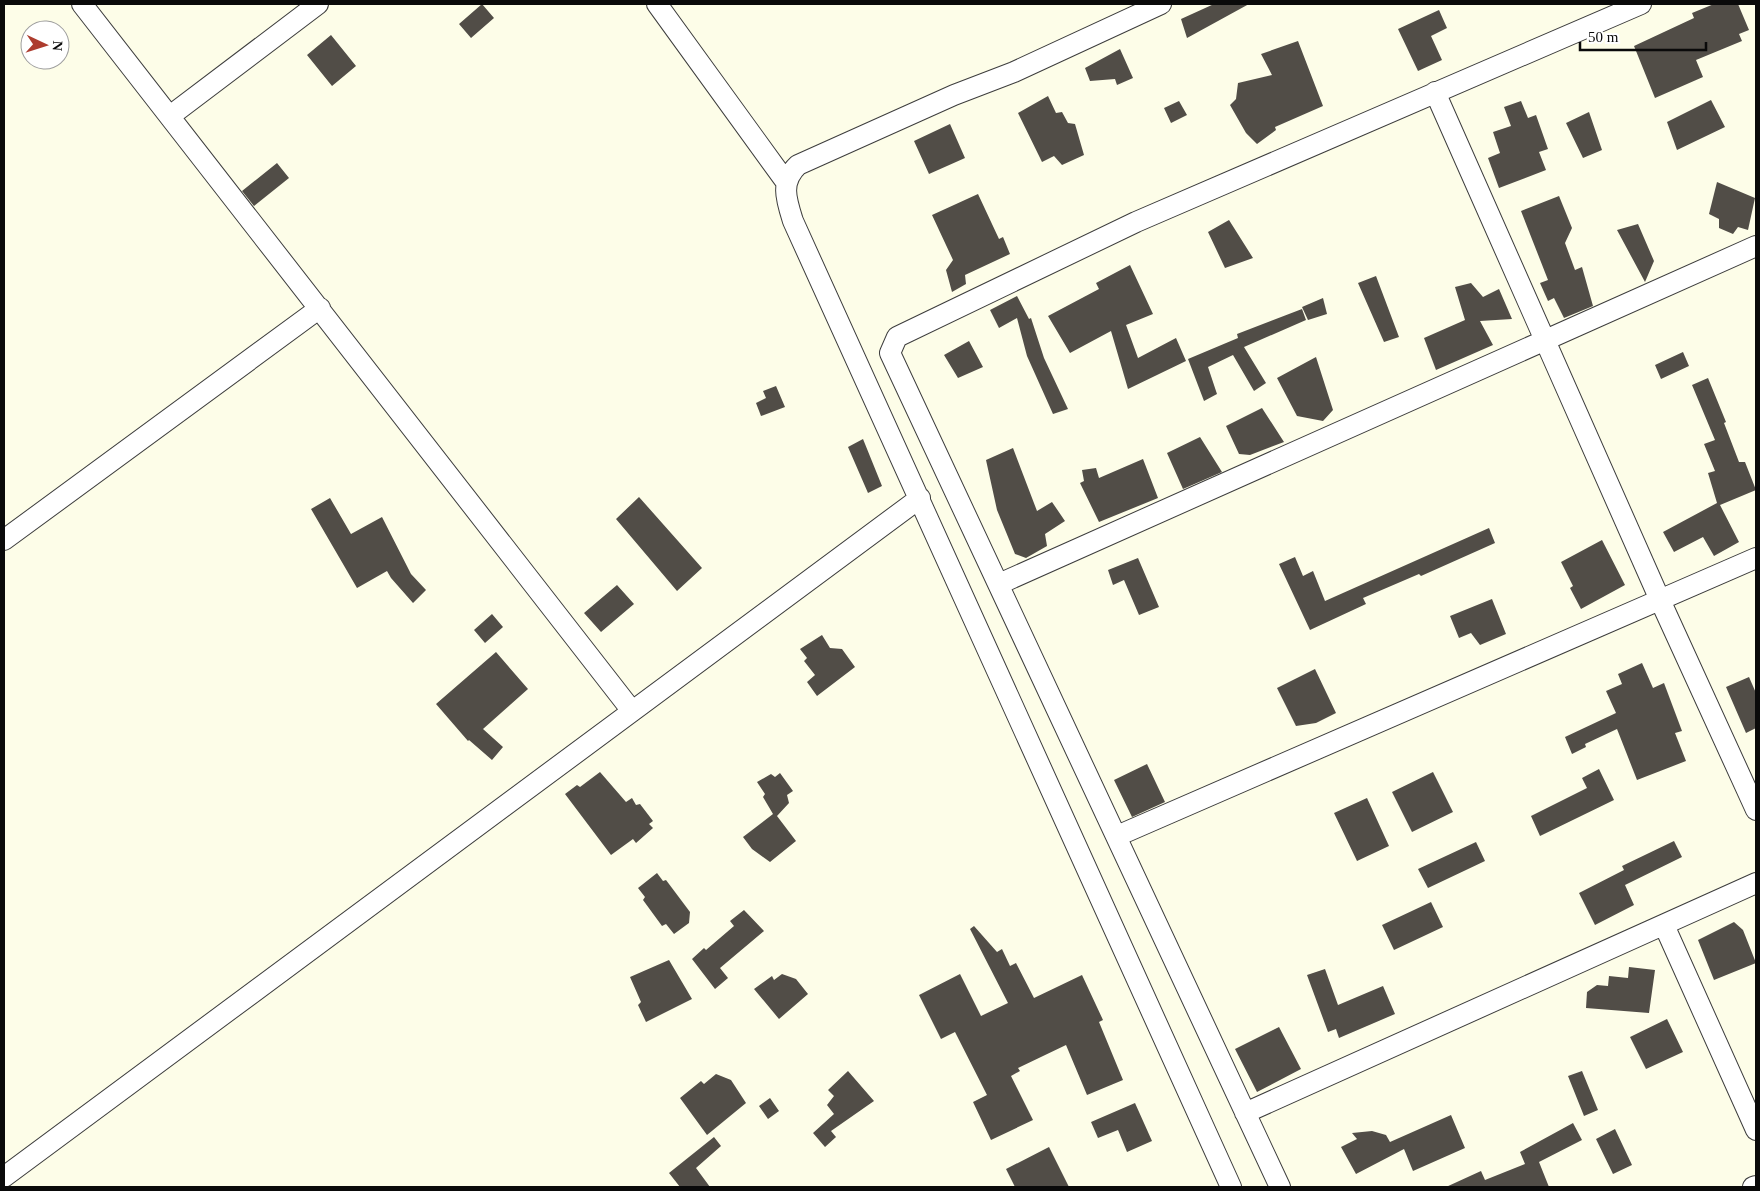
<svg xmlns="http://www.w3.org/2000/svg" width="1760" height="1191" viewBox="0 0 1760 1191" font-family="'Times New Roman',serif">
  <style>
    .building { fill: #514d47 }
    .lines { fill: none; stroke-linecap: round; stroke-linejoin: round }
    .street-casing { stroke: #3d3d3d; stroke-width: 22 }
    .street { stroke: #fff; stroke-width: 20 }
  </style>
  <rect width="100%" height="100%" fill="#fdfde8"/>
  <!-- building -->
  <path class="building" d="M482 4 494 18 471 38 459 24Z
    M1214 4H1249L1187 38 1181 19Z
    M1714 4H1738L1749 30 1739 34 1742 41 1696 60 1703 77 1655 98 1634 46 1694 18 1692 13Z
    M1439 10 1447 28 1431 36 1442 60 1418 71 1398 29Z
    M331 35 356 66 332 86 307 55Z
    M1298 41 1323 106 1275 127 1276 130 1257 144 1246 133 1230 105 1236 99 1238 83 1272 75 1261 54Z
    M1120 49 1133 78 1117 85 1115 79 1090 81 1085 68Z
    M1048 96 1056 113 1062 112 1068 123 1075 124 1084 155 1062 165 1054 156 1042 162 1018 113Z
    M1711 100 1725 127 1677 150 1667 122Z
    M1179 101 1187 115 1171 123 1164 108Z
    M1521 101 1528 118 1536 115 1548 149 1539 152 1546 170 1499 188 1488 158 1500 153 1493 132 1511 126 1504 107Z
    M1589 112 1602 150 1583 158 1566 123Z
    M950 124 965 158 929 174 914 141Z
    M277 163 289 178 254 206 242 191Z
    M1717 182 1755 198 1748 230 1738 227 1733 234 1719 228V219L1709 214Z
    M978 194 999 239 1003 237 1010 254 965 275 966 284 952 292 946 270 953 260 932 215Z
    M1559 196 1572 228 1565 243 1575 270 1582 267 1593 306 1564 318 1554 298 1548 301 1540 283 1548 280 1521 211Z
    M1229 220 1253 258 1225 268 1208 232Z
    M1638 224 1654 261 1645 282 1617 230Z
    M1130 265 1153 314 1126 325 1138 358 1176 338 1186 361 1128 389 1111 331 1070 353 1048 316 1099 289 1096 283Z
    M1376 276 1399 337 1384 342 1358 283Z
    M1471 283 1483 297 1499 289 1512 319 1480 321 1493 345 1436 370 1424 338 1465 320 1455 287Z
    M1017 296 1029 319 1031 318 1044 358 1068 409 1053 414 1027 356 1017 318 999 328 990 310Z
    M1323 298 1327 314 1308 320 1302 307Z
    M1302 309 1306 320 1244 347 1266 383 1254 391 1233 355 1208 367 1217 394 1204 401 1188 359 1238 338 1237 334Z
    M969 341 983 367 958 378 944 355Z
    M1683 352 1689 366 1661 379 1655 365Z
    M1316 357 1333 410 1323 421 1297 416 1277 378Z
    M1708 378 1726 422 1724 423 1739 462H1745L1756 490 1720 505 1739 542 1714 556 1703 537 1674 552 1663 532 1717 503 1708 473 1715 471 1704 444 1715 440 1692 385Z
    M776 386 785 407 761 416 756 403 766 398 763 391Z
    M1262 408 1284 442 1250 455 1239 454 1226 426Z
    M1200 437 1222 472 1183 489 1167 453Z
    M863 439 882 486 868 493 848 447Z
    M1013 448 1037 511 1052 502 1065 521 1045 534 1047 546 1026 558 1015 554 997 510 986 460Z
    M1143 459 1158 498 1099 522 1080 483 1084 481 1082 470 1096 468 1099 478Z
    M639 497 702 568 677 591 616 519Z
    M330 498 351 534 382 517 411 574 426 590 413 603 391 578 387 571 357 588 311 509Z
    M1489 528 1495 543 1421 576 1419 574 1363 598 1366 604 1310 630 1279 564 1295 557 1303 576 1313 571 1325 601Z
    M1602 540 1625 585 1581 609 1570 588 1573 586 1561 562Z
    M1138 558 1159 607 1139 615 1124 580 1113 585 1108 570Z
    M617 585 634 604 601 632 584 613Z
    M1492 599 1506 634 1480 645 1471 633 1459 638 1450 616Z
    M492 614 503 627 485 643 474 630Z
    M822 635 830 648 842 649 855 667 817 696 807 682 815 675 804 661 807 658 800 649Z
    M496 652 528 689 483 729 503 747 492 760 469 740 468 741 436 704Z
    M1642 663 1653 688 1664 683 1682 731 1675 733 1686 761 1637 780 1617 729 1585 744 1586 747 1572 754 1565 737 1616 713 1606 691 1622 684 1618 674Z
    M1315 669 1336 713 1316 723 1296 726 1277 688Z
    M1749 677 1756 693V728L1746 733 1726 687Z
    M1147 764 1165 802 1132 817 1114 780Z
    M1599 769 1614 800 1540 836 1531 816 1587 788 1582 778Z
    M600 772 626 802 632 798 636 805 640 804 653 821 649 824 653 828 636 843 633 839 611 855 565 794 577 785 580 787Z
    M1433 772 1453 812 1412 832 1392 792Z
    M780 773 793 791 787 795 789 803 777 816 796 841 770 862 752 849 743 837 773 814 763 797 765 794 757 782 771 774 775 777Z
    M1367 798 1389 846 1357 861 1334 813Z
    M1674 841 1682 857 1625 885 1634 905 1595 925 1579 893 1624 870 1622 866Z
    M1476 842 1485 861 1428 888 1418 869Z
    M657 873 663 881 666 880 690 912 689 923 674 934 666 924 662 926 643 900 645 897 638 888Z
    M1431 902 1443 927 1394 950 1382 925Z
    M744 910 764 931 720 968 728 978 715 989 692 959 704 948 706 950 734 926 730 921Z
    M1734 922 1743 930 1756 963 1714 980 1698 940Z
    M974 926 997 952 1002 949 1010 966 1016 963 1034 998 1082 975 1103 1020 1099 1022 1123 1080 1087 1095 1066 1045 1018 1068 1020 1071 1011 1076 1033 1120 991 1140 973 1102 987 1095 955 1032 941 1039 919 995 960 974 981 1016 1008 1003 970 929Z
    M669 960 692 999 646 1022 638 1005 641 1002 630 977Z
    M1629 967 1655 970 1649 1013 1586 1008 1587 992 1597 985 1608 986 1609 976 1628 978Z
    M1325 969 1338 1005 1383 986 1395 1014 1339 1038 1336 1029 1328 1032 1307 975Z
    M782 974 796 979 808 994 779 1019 754 989 772 976 774 980Z
    M1667 1019 1683 1052 1646 1069 1630 1037Z
    M1279 1027 1301 1069 1257 1092 1235 1049Z
    M848 1071 874 1101 831 1131 836 1137 825 1147 813 1133 834 1114 827 1105 834 1096 828 1090Z
    M1582 1071 1598 1110 1584 1116 1568 1076Z
    M716 1074 731 1080 746 1103 707 1135 680 1098 701 1081 704 1084Z
    M770 1098 779 1111 768 1119 759 1106Z
    M1135 1103 1152 1141 1127 1152 1118 1130 1098 1138 1091 1122Z
    M1451 1115 1465 1148 1413 1171 1404 1149 1356 1174 1341 1147 1357 1139 1352 1133 1372 1131 1386 1135 1390 1142Z
    M1573 1123 1582 1140 1539 1162 1549 1187H1446L1481 1171 1485 1180 1525 1164 1520 1152Z
    M1615 1129 1632 1165 1613 1174 1596 1139Z
    M714 1137 721 1146 696 1168 710 1187H680L669 1173Z
    M1049 1147 1069 1187H1015L1006 1169Z"/>
  <g class="lines">
    <!-- street casing -->
    <g class="street-casing">
      <path id="street" d="M82 4 632 711
        M657 4 786 182
        M1161 4 1014 72 954 95 798 165C780 182 786 199 793 221L1231 1187
        M1435 92 1660 600 1756 810
        M170 116 318 4
        M4 540 320 308
        M999 584 1756 246
        M1117 836 1756 558
        M1664 925 1756 1130
        M1245 1113 1756 883
        M4 1177 920 498
        M1280 1187 890 353 897 337 1136 222 1641 4
        M1753 1187 1756 1186"/>
    </g>
    <!-- street -->
    <use href="#street" class="street"/>
  </g>
  <!-- border -->
  <rect width="1760" height="1191" fill="none" stroke="#0a0a0a" stroke-width="10"/>
  <!-- north arrow -->
  <g transform="translate(45 45) rotate(94)"><circle r="24" fill="#ffffff" stroke="#9d9d9d"/>
  <path d="M0-4L9 19L0 12L-9 19Z" fill="#ad3c2e"/>
  <text y="-8" font-size="14" font-weight="bold" text-anchor="middle" fill="#0a0a0a">N</text>
  </g>
  <!-- scale -->
  <path d="M1580 42v8h126v-8" fill="none" stroke="#0a0a0a" stroke-width="2.5"/>
  <text x="1588" y="42" font-size="15" fill="#0a0a0a" stroke="#ffffff" stroke-width="4" paint-order="stroke">50 m</text>
</svg>
